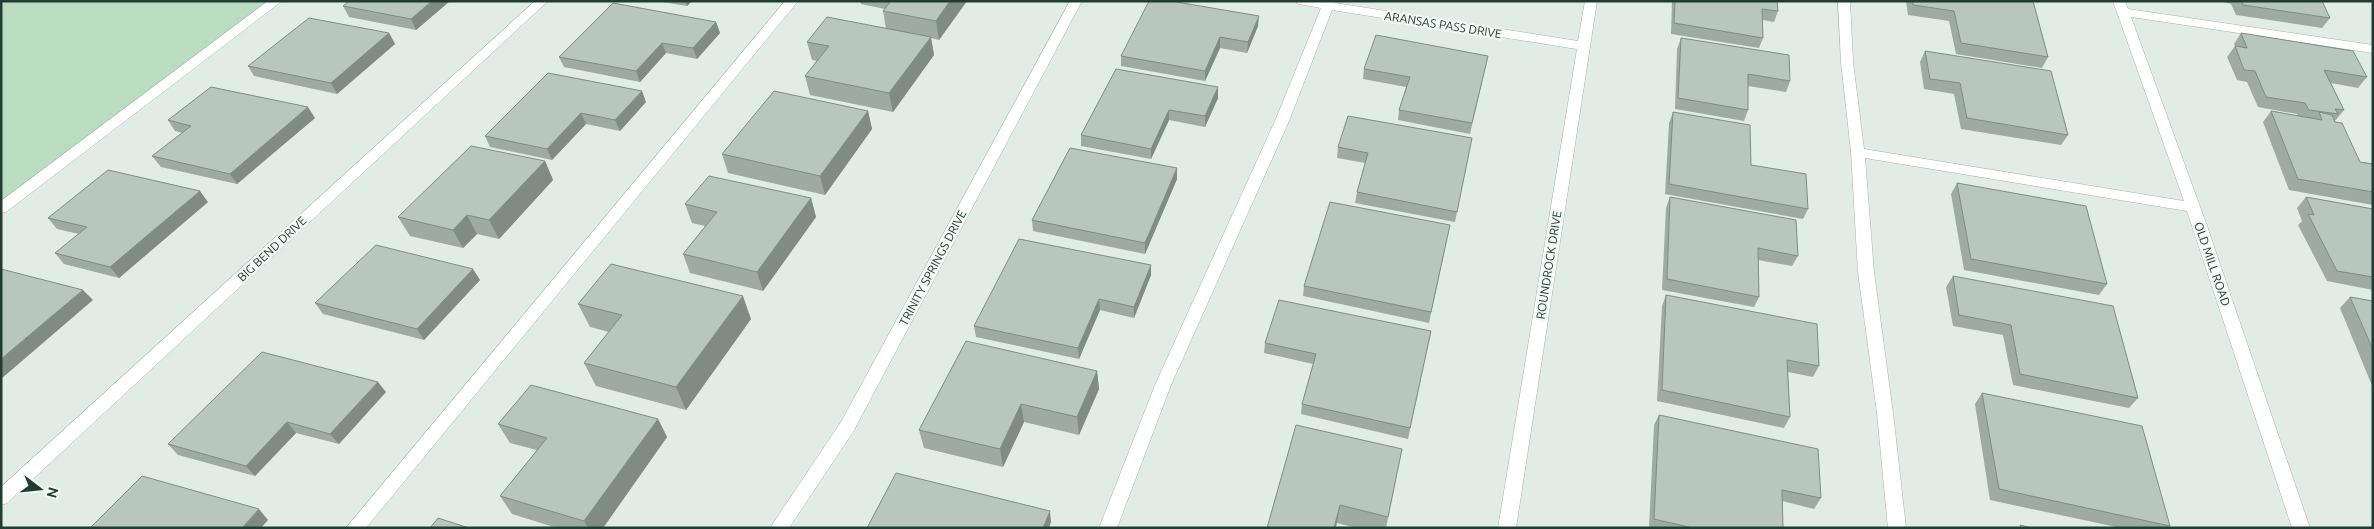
<svg xmlns="http://www.w3.org/2000/svg" width="2374" height="529" viewBox="0 0 2374 529" font-family="Ubuntu,sans-serif">
  <style>
    .green { fill: #baddc1 }
    .lines { fill: none; stroke-linecap: round; stroke-linejoin: round }
    .minor-casing { stroke: #a4b4ad; stroke-width: 1 }
    .minor { fill: #fff; fill-rule: evenodd }
    .wall { fill: #9daba4 }
    .shaded-wall { fill: #808b86 }
    .building { fill: #b7c7bf; stroke: #808b86 }
    .labels { text-anchor: middle; stroke-width: 4.5; stroke-linejoin: round; paint-order: stroke }
    .street-label { font-size: 12px; fill: #213d33; stroke: #f2f8f5 }
  </style>
  <rect width="100%" height="100%" fill="#e1ece6"/>
  <!-- green -->
  <path class="green" d="M1 1H274L1 205Z"/>
  <g class="lines">
    <!-- minor casing -->
    <g class="minor-casing">
      <path id="minor" d="M268 1H282L6 212 1 213V201Z
        M535 1H548L7 503 1 505V487Z
        M785 1H798L366 528H346Z
        M1070 1H1082L853 432 789 528H770L841 422Z
        M1296 1H1336L1335 3 1578 41 1585 1H1597L1516 528H1498L1577 49 1332 10 1289 121 1171 385 1117 528H1099L1155 385 1275 121 1321 8 1298 4Z
        M1838 1H1850L1853 62 1864 149 2184 201 2113 1H2125L2128 9 2373 45V53L2131 17 2207 226 2310 528H2292L2187 211 1865 158 1874 272 1893 413 1906 528H1888L1877 413 1858 272 1851 152 1841 62Z"/>
    </g>
    <!-- minor -->
    <use href="#minor" class="minor"/>
  </g>
  <!-- wall -->
  <path class="wall" d="M450 1 416 30 349 17 343 6Z
    M657 1H692L687 6Z
    M860 1H967L939 40 931 38 934 55 893 112 810 95 805 76 817 61 812 60 807 42 886 29 883 11 885 9 861 4Z
    M1672 1H1777L1778 11 1774 22 1763 20V38L1759 48 1671 34Z
    M1906 1H2033L2048 57 2042 68 1956 54 1949 21 1908 15Z
    M2224 1H2322L2330 18 2322 28 2236 15 2231 4 2224 2Z
    M716 22 720 33 697 59 666 53 640 82 564 67 559 57Z
    M1258 26 1247 53 1220 48 1205 81 1121 66V56Z
    M389 33 395 44 337 94 254 76 248 66Z
    M2241 33 2367 77 2358 88 2331 83 2344 110 2335 121 2360 162 2373 164V205L2289 190 2263 122 2271 111 2298 116 2297 114 2258 107 2247 82 2237 80 2227 57 2235 46 2234 44Z
    M1681 38 1790 81 1786 92 1748 86V110L1744 121 1675 109 1677 49Z
    M1925 51 2068 135 2061 145 1961 129 1954 94 1924 89 1920 62Z
    M1488 56 1470 134 1398 120 1399 110 1406 87 1363 79 1364 69Z
    M1116 69 1218 98 1205 127 1169 120 1151 159 1081 146V135Z
    M548 73 646 102 620 131 586 124 552 160 490 147 485 136Z
    M868 111 872 129 825 195 728 173 722 154Z
    M1673 112 1751 165 1808 209 1803 219 1665 194 1669 123Z
    M315 118 237 184 161 167 152 156 182 133 175 131 168 120Z
    M1472 138 1455 222 1355 203 1357 192 1365 163 1337 158 1338 147Z
    M545 161 553 180 499 239 477 234 463 248 410 236 398 217Z
    M1177 168V179L1145 254 1033 231 1032 220Z
    M1957 183 2107 284 2099 295 1964 270 1951 194Z
    M1670 197 1798 256 1792 266 1758 260 1759 297 1754 307 1662 290 1666 208Z
    M2306 197 2373 209V290L2327 281 2298 225 2302 221 2297 208Z
    M811 198 816 217 763 291 690 273 683 254 705 226 692 223 685 204Z
    M208 202 119 278 64 264 55 253 79 234 57 229 48 218Z
    M1450 225 1429 323 1303 296 1304 286Z
    M1151 265V275L1134 318 1100 310 1079 359 976 337 974 326Z
    M1953 276 2138 398 2129 408 2013 385 2003 335 1953 326 1946 287Z
    M480 280 424 340 323 314 315 303Z
    M1666 295 1819 366 1813 377 1788 372 1790 417 1784 428 1657 401 1662 306Z
    M2350 297 2373 301V388L2340 308Z
    M578 304 751 319 686 410 596 386 584 363 609 332 590 327Z
    M1431 331 1408 439 1301 414 1302 404 1313 364 1264 353 1265 343Z
    M1097 371 1099 389 1079 435 1024 422 1003 467 924 448 919 430Z
    M386 392 339 444 296 433 255 476 178 455 168 444Z
    M1982 393 2170 526 2168 528H2121L1990 500 1975 404Z
    M1659 415 1821 498 1814 509 1782 501 1783 528H1649L1654 425Z
    M658 419 667 437 603 528H557L512 514 500 496 537 450 510 443 498 424Z
    M1402 449 1386 528H1356L1337 523 1267 528Z"/>
  <!-- shaded-wall -->
  <path class="shaded-wall" d="M432 1H450L416 30 411 19Z
    M685 1H692L687 6Z
    M950 1H967L939 40 936 21Z
    M1259 16 1258 26 1247 53 1248 42Z
    M716 22 720 33 697 59 693 48Z
    M389 33 395 44 337 94 331 83Z
    M931 37 934 55 893 112 889 93Z
    M1220 37V48L1205 81V71Z
    M662 43 666 53 640 82 636 71Z
    M1218 87V98L1205 127V116Z
    M642 91 646 102 620 131 615 120Z
    M308 107 315 118 237 184 230 174Z
    M1169 110V120L1151 159V149Z
    M868 111 872 129 825 195 820 176Z
    M581 113 586 124 552 160 547 149Z
    M545 161 553 180 499 239 489 220Z
    M1177 168V179L1145 254V243Z
    M200 191 208 202 119 278 110 267Z
    M811 198 816 217 763 291 757 272Z
    M467 215 477 234 463 248 453 230Z
    M1151 265V275L1134 318V307Z
    M473 269 480 280 424 340 417 329Z
    M83 290 93 300 1 379V359Z
    M743 296 751 319 686 410 676 387Z
    M1099 299 1100 310 1079 359 1078 348Z
    M1097 371 1099 389 1079 435 1077 417Z
    M378 382 386 392 339 444 330 434Z
    M1021 404 1024 422 1003 467 1000 449Z
    M658 419 667 437 603 528H588L584 521Z
    M287 422 296 433 255 476 246 466Z
    M1340 505 1336 528H1334Z
    M259 509 268 520 261 528H242Z
    M1050 511 1051 522 1049 528H1043Z"/>
  <!-- building -->
  <path class="building" d="M349 1H432L411 19 343 6Z
    M891 1H950L936 21 883 11Z
    M1149 1H1171L1259 16 1248 42 1220 37 1205 71 1121 56Z
    M1675 1H1777L1778 11 1762 9 1763 38 1674 23Z
    M1913 1H2033L2048 57 1961 43 1954 11 1913 5Z
    M2242 1H2322L2330 18 2243 5Z
    M613 3 716 22 693 48 662 43 636 71 559 57Z
    M827 17 931 37 889 93 805 76 829 46 807 42Z
    M309 18 389 33 331 83 248 66Z
    M2241 33 2353 51 2367 77 2324 70 2344 110 2335 109 2338 114 2309 110 2305 103 2266 97 2255 71 2244 70 2235 46 2247 48Z
    M1376 35 1488 56 1472 123 1399 110 1410 77 1364 69Z
    M1681 38 1789 55 1790 81 1748 74V110L1678 98Z
    M1925 51 2051 71 2068 135 1967 118 1960 83 1930 79Z
    M1116 69 1218 87 1205 116 1169 110 1151 149 1081 135Z
    M548 73 642 91 615 120 581 113 547 149 485 136Z
    M211 87 308 107 230 174 152 156 191 126 168 120Z
    M774 91 868 111 820 176 722 154Z
    M2271 111 2322 120 2319 112 2332 115 2335 122 2342 123 2360 162 2373 164V192L2298 179Z
    M1673 112 1750 125 1751 165 1806 174 1808 209 1669 184Z
    M1348 116 1472 138 1457 212 1357 192 1368 153 1338 147Z
    M471 146 545 161 489 220 467 215 453 230 398 217Z
    M1070 148 1177 168 1145 243 1032 220Z
    M108 170 200 191 110 267 55 253 87 227 48 218Z
    M709 176 811 198 757 272 683 254 717 212 685 204Z
    M1957 183 2086 206 2107 284 1971 259Z
    M1670 197 1796 220 1798 256 1758 248 1759 297 1667 279Z
    M2306 197 2373 209V277L2337 271 2308 214 2314 215Z
    M1330 202 1450 225 1431 312 1304 286Z
    M1019 239 1151 265 1134 307 1099 299 1078 348 974 326Z
    M376 245 473 269 417 329 315 303Z
    M611 264 743 296 676 387 584 363 622 315 578 304Z
    M1 269 83 290 1 359Z
    M1953 276 2113 306 2138 398 2020 374 2011 325 1959 315Z
    M1666 295 1817 324 1819 366 1787 360 1790 417 1662 390Z
    M2350 297 2373 301V350Z
    M1279 300 1431 331 1410 428 1302 404 1316 354 1265 343Z
    M966 341 1097 371 1077 417 1021 404 1000 449 919 430Z
    M262 352 378 382 330 434 287 422 246 466 168 444Z
    M531 385 658 419 584 521 500 496 547 438 498 424Z
    M1982 393 2142 426 2170 526 1999 489Z
    M1659 415 1818 449 1821 498 1782 490 1783 528H1693L1654 519Z
    M1296 425 1402 449 1388 517 1340 505 1334 528H1267Z
    M896 473 1050 511 1043 528H867Z
    M142 476 259 509 242 528H90Z
    M438 518 469 528H430Z
    M2020 525 2032 528H2021Z"/>
  <g class="labels">
    <!-- street labels -->
    <g class="street-label">
      <text transform="translate(1443 25) rotate(9)" y="4">ARANSAS PASS DRIVE</text>
      <text transform="translate(272 249) rotate(-43)" y="4">BIG BEND DRIVE</text>
      <text transform="translate(2212 264) rotate(71)" y="4">OLD MILL ROAD</text>
      <text transform="translate(1549 265) rotate(-81)" y="4">ROUNDROCK DRIVE</text>
      <text transform="translate(933 268) rotate(-62)" y="4">TRINITY SPRINGS DRIVE</text>
    </g>
  </g>
  <!-- border -->
  <rect width="2374" height="529" fill="none" stroke="#213d33" stroke-width="5"/>
  <!-- north arrow -->
  <g transform="translate(40 489) rotate(106)" stroke="#f2f8f5" stroke-width="4" paint-order="stroke">
  <path d="M0-4L9 19L0 12L-9 19Z" fill="#213d33"/>
  <text y="-8" font-size="14" font-weight="bold" text-anchor="middle" fill="#213d33">N</text>
  </g>
</svg>
